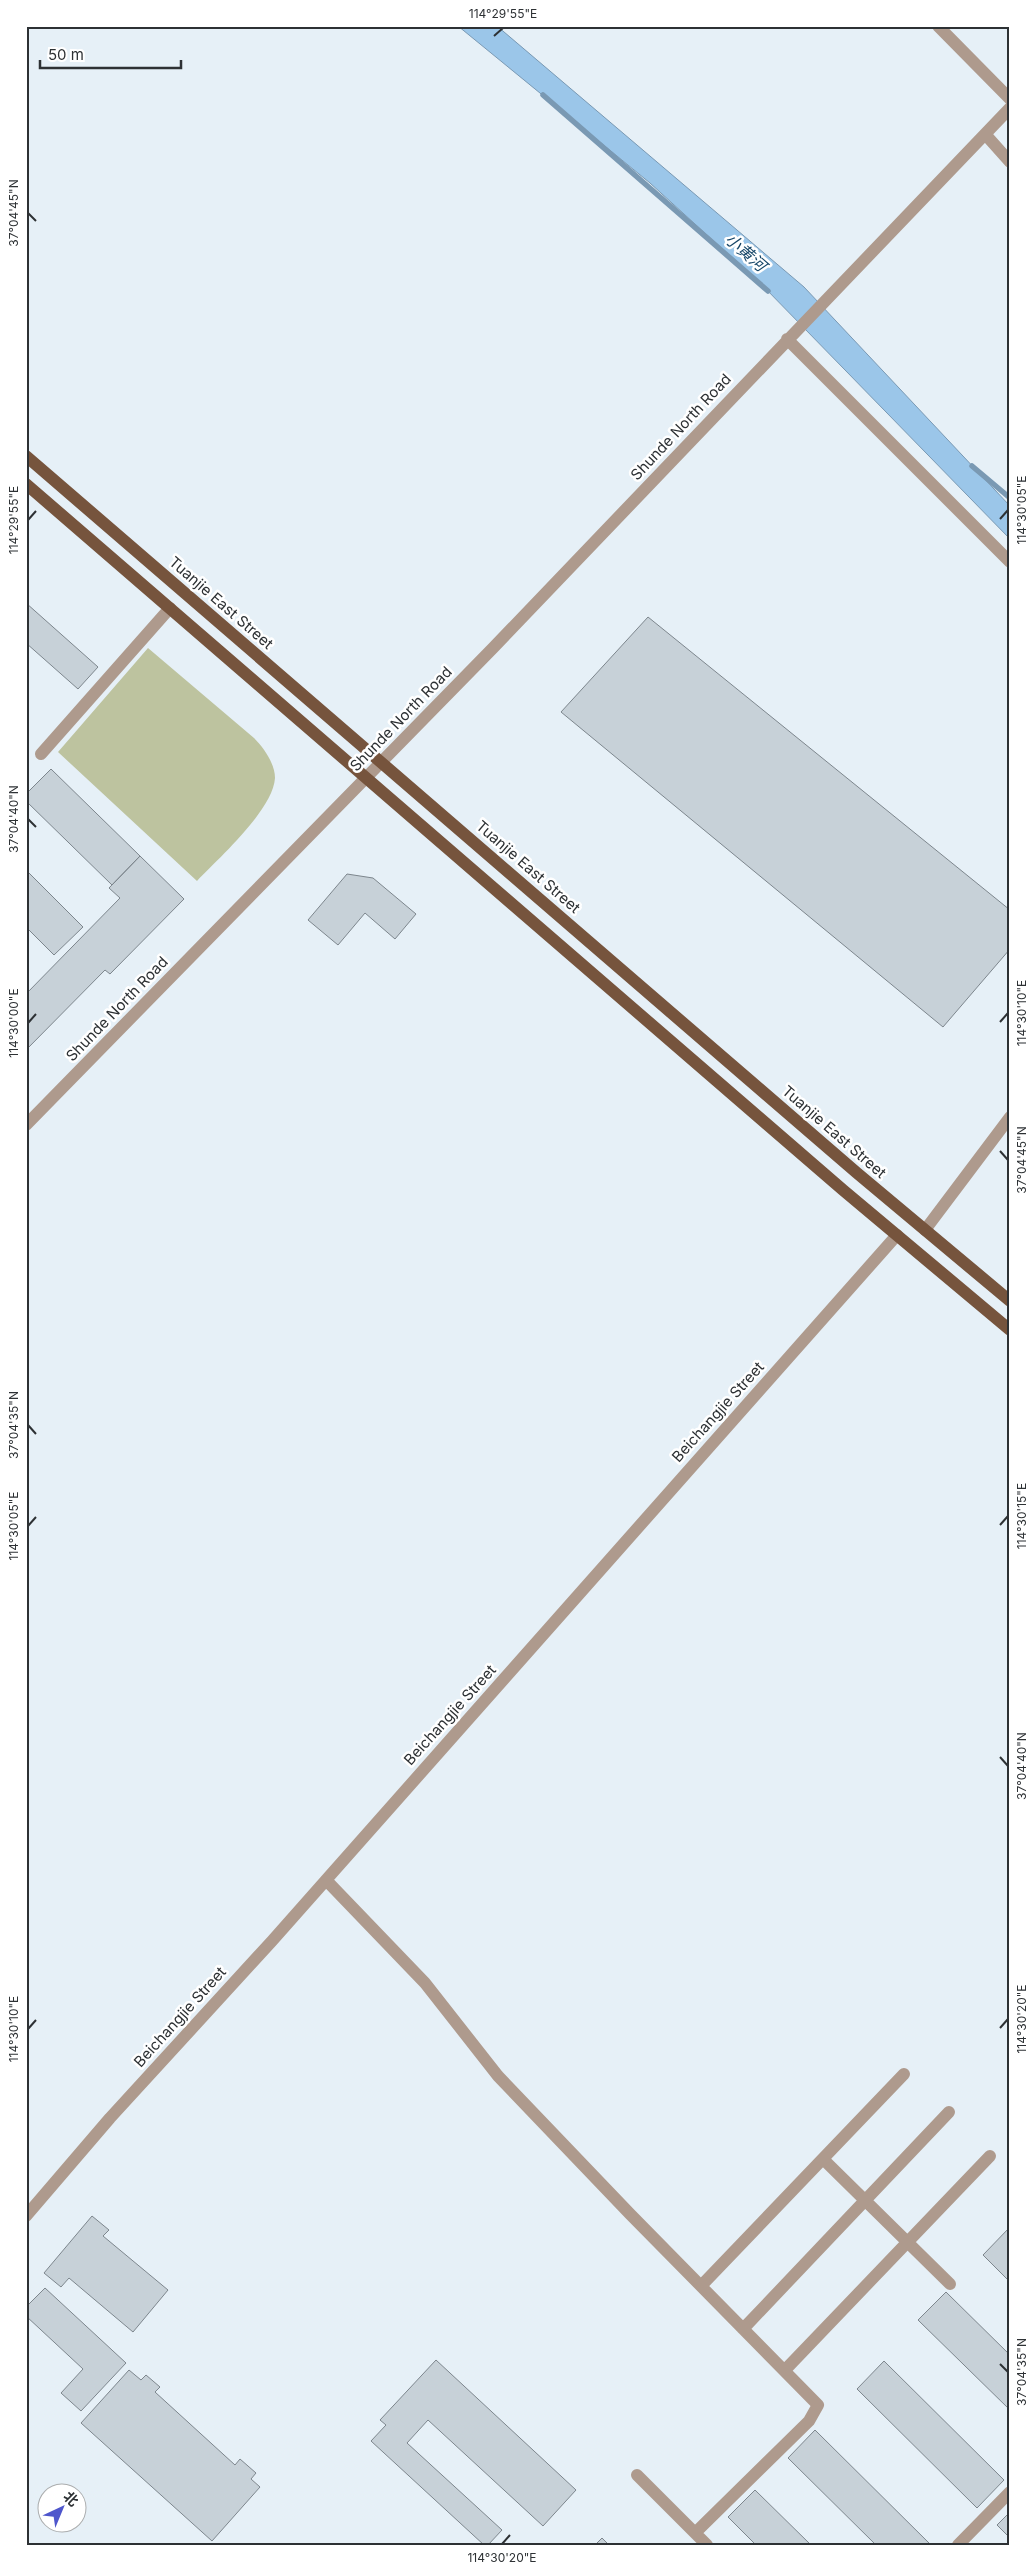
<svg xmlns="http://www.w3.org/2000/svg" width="1036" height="2571" viewBox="0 0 1036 2571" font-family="Inter,'Noto Sans SC',sans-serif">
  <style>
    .green { fill: #bdc39f }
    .water { fill: #9bc6e9; stroke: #7a99b3 }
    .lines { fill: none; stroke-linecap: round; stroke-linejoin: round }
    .stream { stroke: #7a99b3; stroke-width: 5.5 }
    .building { fill: #c7d1d8; stroke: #7d868d }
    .minor { stroke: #ae9a8d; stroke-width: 12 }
    .major { stroke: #76543d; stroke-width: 12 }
    .ticks { fill: none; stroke: #2d3134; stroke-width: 2 }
    .labels { text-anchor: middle; stroke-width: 5; stroke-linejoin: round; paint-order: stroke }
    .street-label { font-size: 15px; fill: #2d3134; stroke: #fff }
    .water-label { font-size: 16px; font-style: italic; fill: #154567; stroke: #fff }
    .neatline { fill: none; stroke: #2d3134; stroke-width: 2 }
    .ticks-label { font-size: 12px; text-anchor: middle; fill: #2d3134 }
  </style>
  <rect width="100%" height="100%" fill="#e6f0f7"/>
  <!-- green -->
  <path class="green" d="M148 648 254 738C264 748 275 764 275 778 273 810 219 858 197 881L58 752Z"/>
  <!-- water -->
  <path class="water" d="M458 26H497L804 287 1010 506V539L763 286 650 183Z"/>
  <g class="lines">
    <!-- stream -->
    <path class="stream" d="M543 95 768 291
      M972 466 1010 498"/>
  </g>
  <!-- building -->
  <path class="building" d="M26 603 98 667 78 689 26 643Z
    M648 617 1010 910V949L943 1027 561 712Z
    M51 769 140 856 112 885 26 801V794Z
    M140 856 184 899 110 974 105 970 26 1050V994L120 898 109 888Z
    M26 870 83 927 54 955 26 927Z
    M347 874 373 878 416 914 395 939 365 913 338 945 308 920Z
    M92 2216 109 2230 103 2236 168 2290 133 2332 69 2278 61 2287 44 2273Z
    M1010 2227V2282L983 2255Z
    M45 2288 126 2363 81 2411 61 2393 83 2369 26 2316V2307Z
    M946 2292 1010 2355V2410L918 2320Z
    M436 2360 576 2490 543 2526 428 2420 407 2443 502 2530 488 2545H484L371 2441 386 2425 380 2420Z
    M884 2361 1004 2480 977 2508 857 2389Z
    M129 2370 141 2380 146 2375 160 2387 155 2392 235 2465 240 2459 256 2473 251 2479 260 2487 212 2541 81 2423Z
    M815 2430 931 2545H876L788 2458Z
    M755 2490 811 2545H756L728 2517Z
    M1010 2512V2538L997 2525Z
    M602 2538 609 2545H595Z"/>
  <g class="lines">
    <!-- minor -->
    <path class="minor" d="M938 26 1010 99
      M985 134 1010 162
      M787 339 1010 562
      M41 754 170 608
      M26 1125 493 648 1010 108
      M925 1230 1010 1117
      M326 1880 425 1983 498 2076 630 2214 818 2405 809 2421 695 2533
      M823 2159 950 2284
      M26 2216 110 2118 272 1941 897 1235
      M701 2286 904 2074
      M743 2329 949 2112
      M785 2370 990 2156
      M637 2475 707 2545
      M958 2545 1010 2492"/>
    <!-- major -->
    <path class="major" d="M26 456 857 1173 1010 1301
      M26 484 843 1190 1010 1330"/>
  </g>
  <!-- ticks -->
  <path class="ticks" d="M494 36 503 28M28 213 36 221M1000 519 1008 510M28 520 36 511M28 819 36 827M1000 1022 1008 1013M28 1023 36 1014M1000 1151 1008 1160M28 1425 36 1434M1000 1525 1008 1516M28 1526 36 1517M1000 1757 1008 1766M1000 2028 1008 2019M28 2029 36 2020M1000 2364 1008 2372M502 2544 510 2535"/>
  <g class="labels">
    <!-- street labels -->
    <g class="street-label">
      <text transform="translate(681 427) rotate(-47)" y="5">Shunde North Road</text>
      <text transform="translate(221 603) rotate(41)" y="5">Tuanjie East Street</text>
      <text transform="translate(401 719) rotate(-46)" y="5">Shunde North Road</text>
      <text transform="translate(528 867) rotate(41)" y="5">Tuanjie East Street</text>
      <text transform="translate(117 1009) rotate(-46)" y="5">Shunde North Road</text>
      <text transform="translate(834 1132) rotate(41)" y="5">Tuanjie East Street</text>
      <text transform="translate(718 1412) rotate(-48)" y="5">Beichangjie Street</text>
      <text transform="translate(450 1715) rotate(-48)" y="5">Beichangjie Street</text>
      <text transform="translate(180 2017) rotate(-48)" y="5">Beichangjie Street</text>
    </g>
    <!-- water labels -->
    <g class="water-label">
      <text transform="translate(746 252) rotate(41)" y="6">小黄河</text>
    </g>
  </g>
  <!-- border -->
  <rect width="1036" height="2571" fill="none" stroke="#ffffff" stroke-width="55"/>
  <!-- north arrow -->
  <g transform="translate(62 2508) rotate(44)"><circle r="24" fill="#ffffff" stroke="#abadae"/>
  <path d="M0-4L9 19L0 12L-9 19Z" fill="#4e56cc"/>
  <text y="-8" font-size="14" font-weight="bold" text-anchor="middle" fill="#2d3134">北</text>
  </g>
  <!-- scale -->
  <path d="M40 60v8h141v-8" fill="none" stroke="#2d3134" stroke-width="2.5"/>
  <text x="48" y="60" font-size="15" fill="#2d3134" stroke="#ffffff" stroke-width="4" paint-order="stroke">50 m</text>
  <rect x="28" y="28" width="980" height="2516" class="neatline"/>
  <g class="ticks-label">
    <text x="503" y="18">114°29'55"E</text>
    <text transform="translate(14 213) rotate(-90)" y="4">37°04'45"N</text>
    <text transform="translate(1022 510) rotate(-90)" y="4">114°30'05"E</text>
    <text transform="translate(14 520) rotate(-90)" y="4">114°29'55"E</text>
    <text transform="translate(14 819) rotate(-90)" y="4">37°04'40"N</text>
    <text transform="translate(1022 1013) rotate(-90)" y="4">114°30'10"E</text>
    <text transform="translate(14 1023) rotate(-90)" y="4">114°30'00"E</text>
    <text transform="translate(1022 1160) rotate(-90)" y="4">37°04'45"N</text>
    <text transform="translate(14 1425) rotate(-90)" y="4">37°04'35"N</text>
    <text transform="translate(1022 1516) rotate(-90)" y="4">114°30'15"E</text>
    <text transform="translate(14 1526) rotate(-90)" y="4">114°30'05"E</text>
    <text transform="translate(1022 1766) rotate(-90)" y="4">37°04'40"N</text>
    <text transform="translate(1022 2019) rotate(-90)" y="4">114°30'20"E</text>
    <text transform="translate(14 2029) rotate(-90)" y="4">114°30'10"E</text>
    <text transform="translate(1022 2372) rotate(-90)" y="4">37°04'35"N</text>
    <text x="502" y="2562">114°30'20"E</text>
  </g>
</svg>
